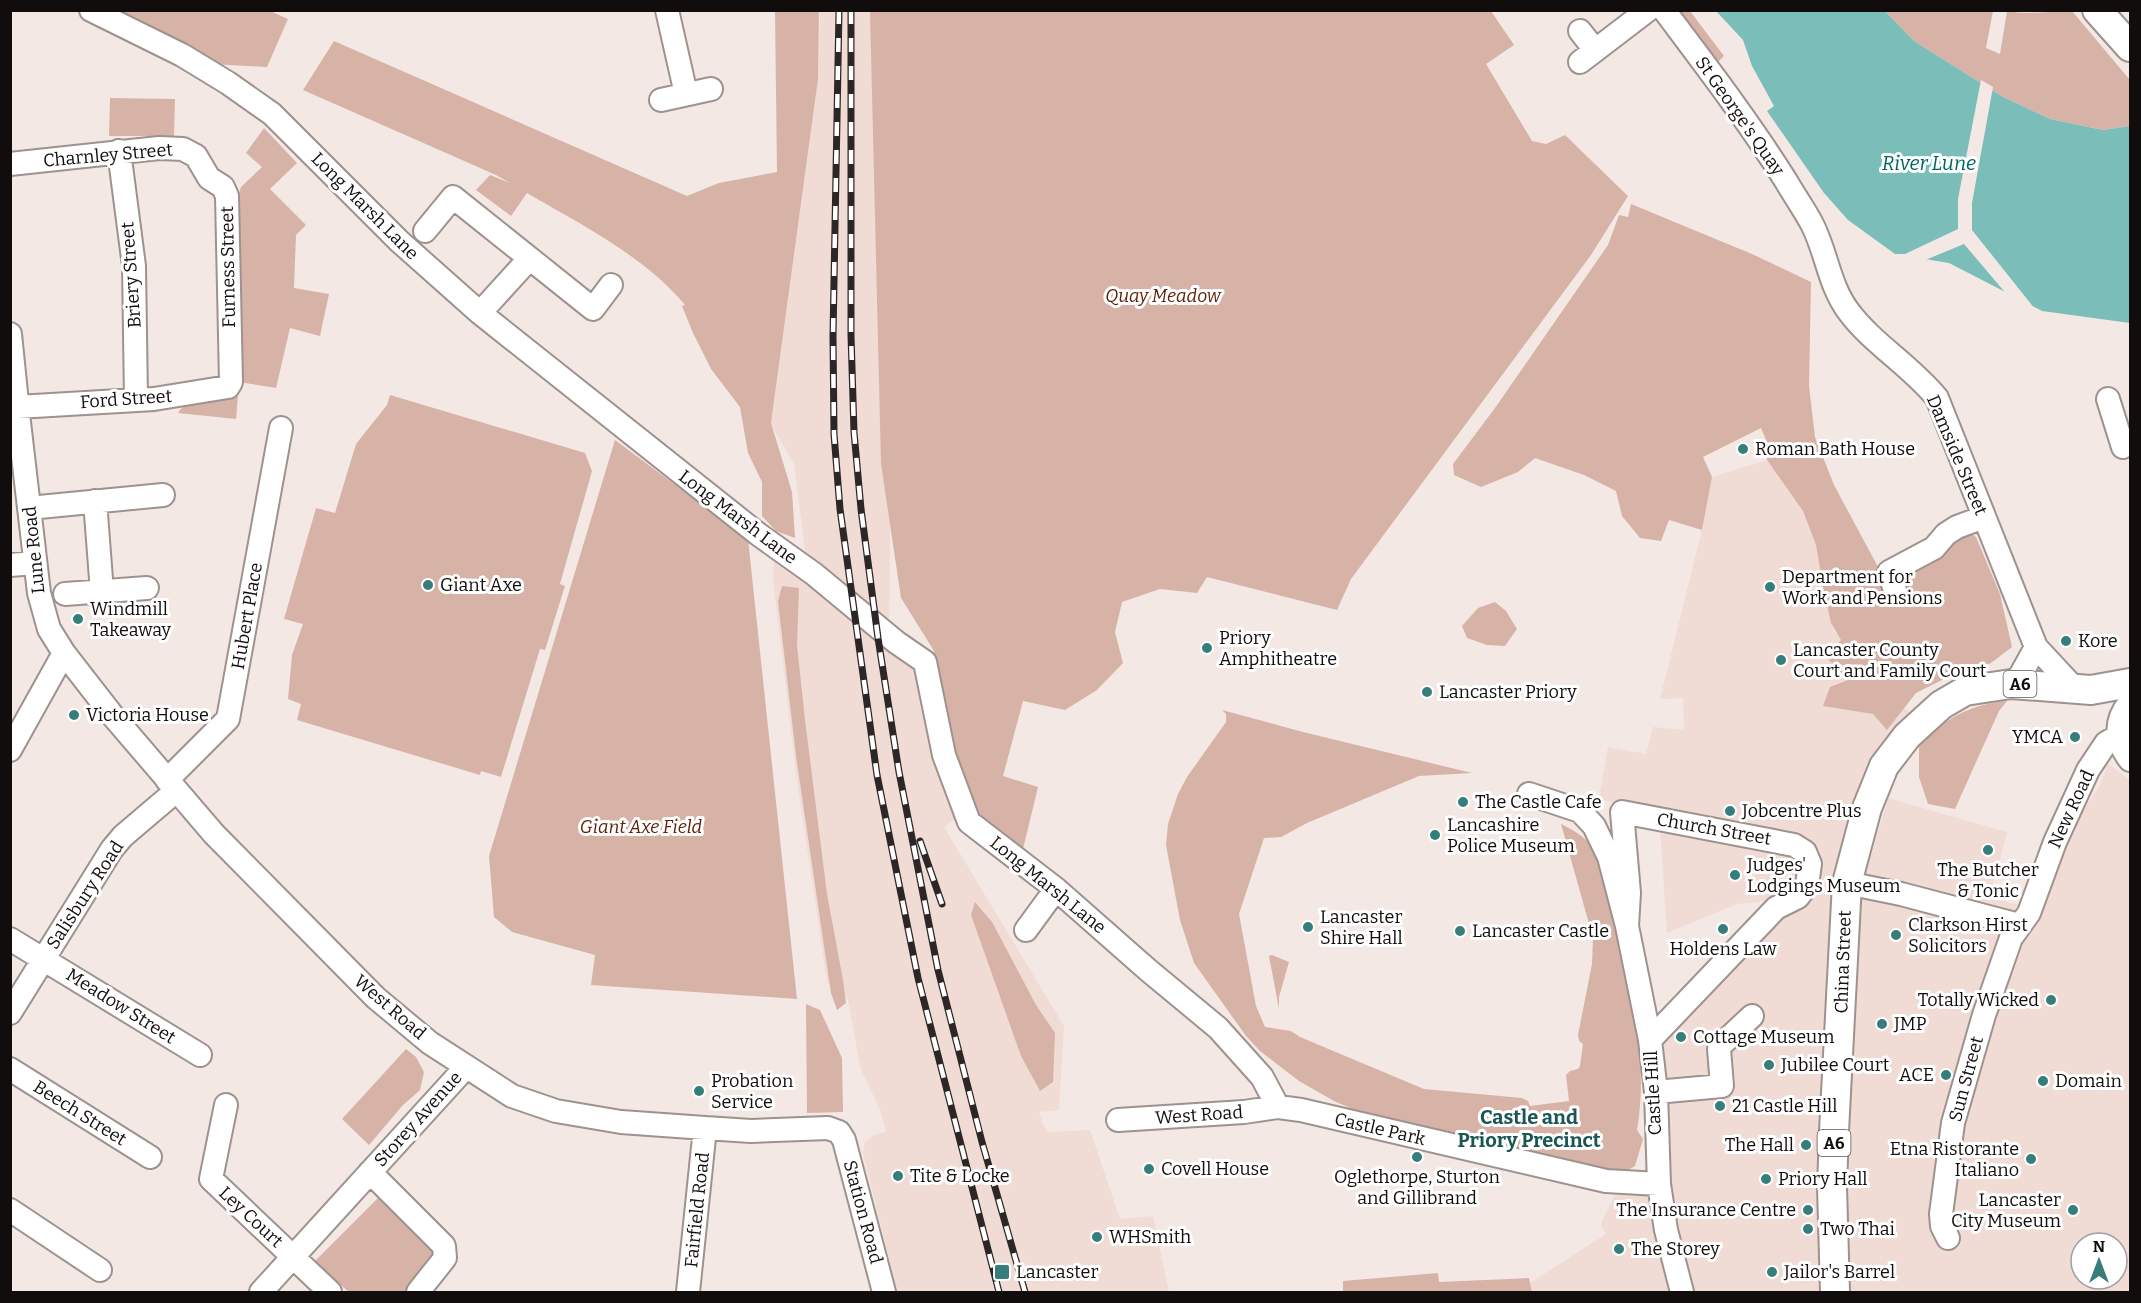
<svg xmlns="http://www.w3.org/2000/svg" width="2141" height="1303" viewBox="0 0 2141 1303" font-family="Bitter,serif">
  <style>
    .built { fill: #f0dbd5; fill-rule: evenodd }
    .green { fill: #d7b3a7 }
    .water { fill: #7abdb9 }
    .pier { fill: #f4e8e4 }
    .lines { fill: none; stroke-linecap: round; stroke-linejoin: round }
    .minor-casing { stroke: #9d928e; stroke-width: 26 }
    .major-casing { stroke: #9d928e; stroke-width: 32 }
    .minor { stroke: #fff; stroke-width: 22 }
    .major { stroke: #fff; stroke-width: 28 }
    .rail-casing { stroke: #2c2726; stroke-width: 7 }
    .rail { stroke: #fff; stroke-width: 4.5; stroke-dasharray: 14; stroke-linecap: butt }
    .poi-dot { fill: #367e7b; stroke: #fff; stroke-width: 2 }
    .labels { text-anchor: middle; stroke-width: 6; stroke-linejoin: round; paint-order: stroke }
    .shield { fill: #fff; stroke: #585655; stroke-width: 1.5 }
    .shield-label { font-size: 16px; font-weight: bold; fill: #110d0c }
    .street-label { font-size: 18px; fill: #110d0c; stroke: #fff }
    .park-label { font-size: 18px; font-style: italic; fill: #5e2007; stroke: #fff }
    .poi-label { font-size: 18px; fill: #110d0c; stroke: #fff; text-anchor: start }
    .water-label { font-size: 20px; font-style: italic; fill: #016562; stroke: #fff }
    .neighbourhood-label { font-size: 20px; font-weight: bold; fill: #1a5653; stroke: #fff }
  </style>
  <rect width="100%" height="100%" fill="#f4e8e4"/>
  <!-- built -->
  <path class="built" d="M820 11H887L891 465 889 647 917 669 956 818 944 827 1064 1026 1059 1110 1039 1112 1042 1122 1048 1132 1090 1130 1120 1219 1153 1216 1169 1292H897L863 1153 865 1142 874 1135 886 1132 881 1112 860 1067 848 999 827 982 796 773 773 579 774 560 806 579 805 550 794 463 771 425 818 79Z
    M1767 460 1803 511 1816 545 1823 587 1831 623 1835 632 1905 709 1912 713 1852 898 1868 867 1888 798 2007 832 1998 868 1988 898 2044 910 2070 838 2074 833 2077 820 2099 787 2108 764 2130 780V1292H1532L1530 1283 1606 1234 1601 1226 1603 1219 1617 1191 1667 1189 1657 1042 1780 899 1737 904 1667 933 1659 813 1599 799 1608 747 1646 754 1653 727 1684 730 1683 698 1660 699 1702 530 1712 477ZM2081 1243H2117V1279H2081Z"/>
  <!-- green -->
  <path class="green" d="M268 10 288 19 267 67 211 64 104 11Z
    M775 11H819L818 79 771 423 792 492 795 538 776 531 762 516V482L748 453 740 407 711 369 693 333 682 306 685 305C644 256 582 225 527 193L511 216 476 190 490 175 510 183 496 175 303 90 334 41 687 196 719 183 777 172Z
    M870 11H1491L1514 45 1486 64 1532 141 1546 144 1565 135 1628 196 1591 255 1351 579 1337 610 1207 577 1197 593 1160 589 1122 602 1115 632 1123 663 1097 690 1065 710 1023 701 1003 776 1038 787 1022 853 981 826 953 751 934 651 901 598 881 464Z
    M1676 11H1690L1724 56 1716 64Z
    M1885 11H1993L1986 48 2000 54 2007 11C2029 15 2050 11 2072 11L2130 80V126L2103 130 2050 119 2003 97 1914 41Z
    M110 98 175 99 174 136H109Z
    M264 128 297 163 270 189 306 225 296 235 294 288 329 294 320 336 290 328 276 388 239 382V193L241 187 262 167 246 153Z
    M1631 204 1752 254 1811 282 1809 386 1815 437 1834 485 1884 578 1927 563 1945 555 1950 542 1970 533 1976 537 2000 594 2012 647 1991 663 1970 672 1946 678 1916 693 1887 730 1873 714 1823 706 1830 687 1848 680 1826 657 1841 640 1831 623 1823 587 1816 545 1803 511 1767 460 1766 440 1761 428 1703 457 1712 477 1702 530 1669 520 1661 541 1640 538 1622 516 1616 491 1584 475 1535 458 1518 472 1481 487 1454 475 1453 464 1495 408 1608 245 1619 215 1628 217Z
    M238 395 236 419 178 413C186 397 221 398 238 395Z
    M390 395 585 453 592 471 560 584 565 586 545 650 540 649 501 777 481 771 480 775 297 720 301 704 288 699 292 655 303 624 284 619 316 508 335 513 356 444 387 405Z
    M615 440 748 539 797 999 591 985 595 955 512 932 494 917 489 856Z
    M782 586 799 588 797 645 805 720 827 894 843 980 846 1003 837 1010 831 993 796 756 778 601Z
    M1495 602 1506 611 1517 629 1505 646 1487 645 1467 638 1462 626 1478 608Z
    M2007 701 1999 711 1955 809 1928 804 1919 777V745C1943 719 1971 704 2007 701Z
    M1222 710 1303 732 1472 773 1419 776 1307 823 1281 837 1264 838 1239 914 1256 1006 1265 1027 1291 1031 1300 1037 1424 1089 1522 1098 1528 1101 1530 1106 1569 1101 1566 1075 1570 1071 1578 1069 1580 1066 1583 1044 1579 1041 1578 1035 1592 964 1593 938 1561 824C1573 830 1586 837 1593 848 1606 868 1611 903 1616 927 1631 995 1649 1060 1637 1130L1643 1139 1635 1166 1628 1170 1602 1173 1524 1149 1443 1134 1364 1114 1334 1101 1299 1081 1260 1051 1246 1036 1194 963 1180 920 1166 845 1168 824 1178 794 1187 777 1226 722V714Z
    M975 902 992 922 1036 1005 1055 1033 1053 1082 1040 1091 1021 1056 971 915Z
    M1272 955 1289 962 1279 997V1009L1269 956Z
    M806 1004 820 1010 842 1058 843 1112 807 1113Z
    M406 1049 416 1057 424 1072 420 1090 403 1105 369 1145 342 1119Z
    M379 1197 435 1247 437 1258 409 1292H349L314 1262Z
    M1438 1273 1439 1282 1529 1278 1532 1292H1343V1281Z"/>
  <!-- water -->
  <path class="water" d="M1716 11H1885L1914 41 2003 97 2050 119 2103 130 2130 126V323L2042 311 1949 263 1895 254 1848 220 1824 193 1767 111 1774 106 1752 66 1743 40Z"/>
  <!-- pier -->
  <path class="pier" d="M1981 80 1993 87 1972 203V230L2035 309 2042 311 2041 314 2009 297 1964 244 1923 261 1896 257 1895 254H1905L1958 229V199Z"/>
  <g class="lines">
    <!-- minor casing -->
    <g class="minor-casing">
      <path id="minor" d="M91 10 182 55 228 83 272 114 399 241 480 313 758 534 814 574 896 642 925 662 944 755 969 822 1056 889 1148 970 1218 1028 1262 1077 1278 1107
        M667 10 686 94
        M1664 10C1706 66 1749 122 1786 181 1794 195 1804 209 1812 224 1827 253 1829 286 1849 312 1873 344 1911 366 1937 398L2036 647 2076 690
        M1580 31 1595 50
        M1580 62 1648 10
        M661 100 711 89
        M119 151 134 266 136 400
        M10 164 159 148 183 149 196 156 209 178 223 187 227 196 231 382 228 387 154 399 17 407
        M425 231 453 197 593 309 611 285
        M480 313 529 259
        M10 334 19 422 39 593 49 629 64 653 113 716 214 834 376 998 430 1043 512 1096 556 1111 621 1122 705 1128 751 1131 828 1128 839 1132 844 1140 884 1292
        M2108 399 2123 447
        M95 501 102 592
        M29 508 163 495
        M10 565 35 563
        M1895 590 1889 572 1934 548 1946 534 1957 527 1984 517
        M65 594 147 588
        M2011 684 2020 676 2036 647
        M2130 702C2114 721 2115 741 2130 760
        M10 750 64 653
        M167 780 228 719 281 428
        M1529 794 1580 811 1594 826 1609 857 1627 926 1650 1040 1656 1092 1659 1184 1666 1230 1682 1292
        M1847 883 1901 894 2019 925
        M1627 926 1629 893 1622 812 1794 845 1805 852 1810 864 1807 885 1798 897 1776 908 1650 1040
        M1026 930 1056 889
        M10 939 200 1055
        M10 1013 112 849 123 836 176 791
        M10 1069 150 1157
        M1656 1092 1722 1086 1719 1049 1721 1045 1752 1016
        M226 1105 211 1179 330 1292
        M1118 1120 1244 1112 1278 1107 1301 1110 1606 1181 1659 1184
        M370 1172 444 1246 445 1258 418 1292
        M10 1210 100 1270
        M1948 1238 1942 1226 1941 1214 1953 1123 1984 1015 2011 938 2029 913 2055 842 2088 770 2106 743 2118 736
        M261 1292 466 1067
        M688 1292 705 1128"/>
    </g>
    <!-- major casing -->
    <g class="major-casing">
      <path id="major" d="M2097 10 2130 47
        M1835 1292 1832 1187 1834 1131 1847 883 1867 808 1884 766 1907 736 1941 705 1965 691 2011 684 2091 690 2130 683"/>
    </g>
    <!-- minor -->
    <use href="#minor" class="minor"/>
    <!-- major -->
    <use href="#major" class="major"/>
    <!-- rail casing -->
    <g class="rail-casing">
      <path id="rail" d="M839 10 833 336 834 434 840 509 877 775 918 978 999 1292
        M851 10V335L854 432 861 509 878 638 899 772 938 970 982 1142 1025 1292
        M920 841 942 904"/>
    </g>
    <!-- rail -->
    <use href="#rail" class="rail"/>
  </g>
  <!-- markers -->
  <g class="poi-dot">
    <circle cx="1743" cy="449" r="6"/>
    <circle cx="428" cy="585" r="6"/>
    <circle cx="1770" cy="587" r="6"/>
    <circle cx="78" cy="619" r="6"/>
    <circle cx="2066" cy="641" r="6"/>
    <circle cx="1207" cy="648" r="6"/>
    <circle cx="1781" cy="660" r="6"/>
    <circle cx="1427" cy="692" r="6"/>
    <circle cx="74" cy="715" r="6"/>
    <circle cx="2075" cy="737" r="6"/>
    <circle cx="1463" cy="802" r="6"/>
    <circle cx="1730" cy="811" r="6"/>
    <circle cx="1435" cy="835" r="6"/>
    <circle cx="1988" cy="850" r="6"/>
    <circle cx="1735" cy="875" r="6"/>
    <circle cx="1308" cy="927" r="6"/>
    <circle cx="1723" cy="929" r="6"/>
    <circle cx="1460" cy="931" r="6"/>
    <circle cx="1896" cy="935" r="6"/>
    <circle cx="2051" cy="1000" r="6"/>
    <circle cx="1882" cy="1024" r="6"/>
    <circle cx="1681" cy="1037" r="6"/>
    <circle cx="1769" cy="1065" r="6"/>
    <circle cx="1946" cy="1075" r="6"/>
    <circle cx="2043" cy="1081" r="6"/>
    <circle cx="699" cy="1091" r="6"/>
    <circle cx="1720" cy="1106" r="6"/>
    <circle cx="1806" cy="1145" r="6"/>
    <circle cx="1417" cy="1157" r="6"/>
    <circle cx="2031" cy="1159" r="6"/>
    <circle cx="1149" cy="1169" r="6"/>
    <circle cx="898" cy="1176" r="6"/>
    <circle cx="1766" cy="1179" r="6"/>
    <circle cx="1808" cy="1210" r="6"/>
    <circle cx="2073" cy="1210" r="6"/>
    <circle cx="1808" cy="1229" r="6"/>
    <circle cx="1097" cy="1237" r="6"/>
    <circle cx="1619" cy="1249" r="6"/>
    <rect x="994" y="1264" width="16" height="16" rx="3"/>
    <circle cx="1772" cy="1272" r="6"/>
  </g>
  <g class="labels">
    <!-- shield labels -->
    <g class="shield">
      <rect x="2003.5" y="671" width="33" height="26" rx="4.5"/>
      <rect x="1817.5" y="1130" width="33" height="26" rx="4.5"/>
    </g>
    <g class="shield-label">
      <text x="2020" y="690">A6</text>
      <text x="1834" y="1149">A6</text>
    </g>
    <!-- street labels -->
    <g class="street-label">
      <text transform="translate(1740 116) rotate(55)" y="6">St George's Quay</text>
      <text transform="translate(108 155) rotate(-5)" y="6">Charnley Street</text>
      <text transform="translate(365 206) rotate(45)" y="6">Long Marsh Lane</text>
      <text transform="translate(228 267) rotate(-91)" y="6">Furness Street</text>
      <text transform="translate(131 275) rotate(-94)" y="6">Briery Street</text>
      <text transform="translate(126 399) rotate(-4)" y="6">Ford Street</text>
      <text transform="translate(1957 455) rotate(67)" y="6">Damside Street</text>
      <text transform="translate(738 517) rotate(37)" y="6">Long Marsh Lane</text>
      <text transform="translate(34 550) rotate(-96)" y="6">Lune Road</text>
      <text transform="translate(247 616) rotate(-80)" y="6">Hubert Place</text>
      <text transform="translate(2071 809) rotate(-65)" y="6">New Road</text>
      <text transform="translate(1714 829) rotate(10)" y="6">Church Street</text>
      <text transform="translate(1048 885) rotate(39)" y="6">Long Marsh Lane</text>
      <text transform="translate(85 895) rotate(-57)" y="6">Salisbury Road</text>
      <text transform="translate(1843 962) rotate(-88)" y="6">China Street</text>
      <text transform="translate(121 1006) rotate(32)" y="6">Meadow Street</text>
      <text transform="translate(390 1007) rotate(41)" y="6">West Road</text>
      <text transform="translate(1966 1079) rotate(-75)" y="6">Sun Street</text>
      <text transform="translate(1653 1093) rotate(-93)" y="6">Castle Hill</text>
      <text transform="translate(80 1113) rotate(32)" y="6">Beech Street</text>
      <text transform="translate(1199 1115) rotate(-4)" y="6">West Road</text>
      <text transform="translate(418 1119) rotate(-48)" y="6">Storey Avenue</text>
      <text transform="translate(1380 1129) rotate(13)" y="6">Castle Park</text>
      <text transform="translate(697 1210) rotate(-84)" y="6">Fairfield Road</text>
      <text transform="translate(863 1212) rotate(75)" y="6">Station Road</text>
      <text transform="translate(251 1217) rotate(43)" y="6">Ley Court</text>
    </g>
    <!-- park labels -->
    <g class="park-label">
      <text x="1163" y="302">Quay Meadow</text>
      <text x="641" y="833">Giant Axe Field</text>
    </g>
    <!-- poi labels -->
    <g class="poi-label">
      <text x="1755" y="455">Roman Bath House</text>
      <text x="1782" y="583">Department for<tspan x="1782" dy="21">Work and Pensions</tspan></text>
      <text x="440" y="591">Giant Axe</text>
      <text x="90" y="615">Windmill<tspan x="90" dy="21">Takeaway</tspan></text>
      <text x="1219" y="644">Priory<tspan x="1219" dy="21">Amphitheatre</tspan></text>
      <text x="2078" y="647">Kore</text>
      <text x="1793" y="656">Lancaster County<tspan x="1793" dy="21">Court and Family Court</tspan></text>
      <text x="1439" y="698">Lancaster Priory</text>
      <text x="86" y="721">Victoria House</text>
      <text x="2063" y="743" text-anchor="end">YMCA</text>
      <text x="1475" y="808">The Castle Cafe</text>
      <text x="1742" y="817">Jobcentre Plus</text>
      <text x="1447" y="831">Lancashire<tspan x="1447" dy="21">Police Museum</tspan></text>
      <text x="1747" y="871">Judges'<tspan x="1747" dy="21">Lodgings Museum</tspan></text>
      <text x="1988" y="876" text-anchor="middle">The Butcher<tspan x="1988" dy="21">&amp; Tonic</tspan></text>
      <text x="1320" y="923">Lancaster<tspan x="1320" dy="21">Shire Hall</tspan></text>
      <text x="1908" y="931">Clarkson Hirst<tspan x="1908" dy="21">Solicitors</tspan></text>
      <text x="1472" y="937">Lancaster Castle</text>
      <text x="1723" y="955" text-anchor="middle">Holdens Law</text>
      <text x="2039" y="1006" text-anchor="end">Totally Wicked</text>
      <text x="1894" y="1030">JMP</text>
      <text x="1693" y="1043">Cottage Museum</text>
      <text x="1781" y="1071">Jubilee Court</text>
      <text x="1934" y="1081" text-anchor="end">ACE</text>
      <text x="711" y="1087">Probation<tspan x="711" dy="21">Service</tspan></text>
      <text x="2055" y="1087">Domain</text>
      <text x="1732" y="1112">21 Castle Hill</text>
      <text x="1794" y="1151" text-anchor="end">The Hall</text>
      <text x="2019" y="1155" text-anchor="end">Etna Ristorante<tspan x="2019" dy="21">Italiano</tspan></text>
      <text x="1161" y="1175">Covell House</text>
      <text x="910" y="1182">Tite &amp; Locke</text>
      <text x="1417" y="1183" text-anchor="middle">Oglethorpe, Sturton<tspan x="1417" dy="21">and Gillibrand</tspan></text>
      <text x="1778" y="1185">Priory Hall</text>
      <text x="2061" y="1206" text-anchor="end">Lancaster<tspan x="2061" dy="21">City Museum</tspan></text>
      <text x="1796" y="1216" text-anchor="end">The Insurance Centre</text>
      <text x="1820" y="1235">Two Thai</text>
      <text x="1109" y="1243">WHSmith</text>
      <text x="1631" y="1255">The Storey</text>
      <text x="1016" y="1278">Lancaster</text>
      <text x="1784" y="1278">Jailor's Barrel</text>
    </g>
    <!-- water labels -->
    <g class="water-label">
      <text x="1929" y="170">River Lune</text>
    </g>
    <!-- neighbourhood labels -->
    <g class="neighbourhood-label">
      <text x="1529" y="1124">Castle and<tspan x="1529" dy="23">Priory Precinct</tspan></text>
    </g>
  </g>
  <!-- border -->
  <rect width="2141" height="1303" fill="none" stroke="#110d0c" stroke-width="24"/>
  <!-- north arrow -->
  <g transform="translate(2099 1261)"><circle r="28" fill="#ffffff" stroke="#a09e9e" stroke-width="1.5"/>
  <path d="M0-4.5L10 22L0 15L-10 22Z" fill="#367e7b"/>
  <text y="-9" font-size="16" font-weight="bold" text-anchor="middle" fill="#110d0c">N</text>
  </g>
</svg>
